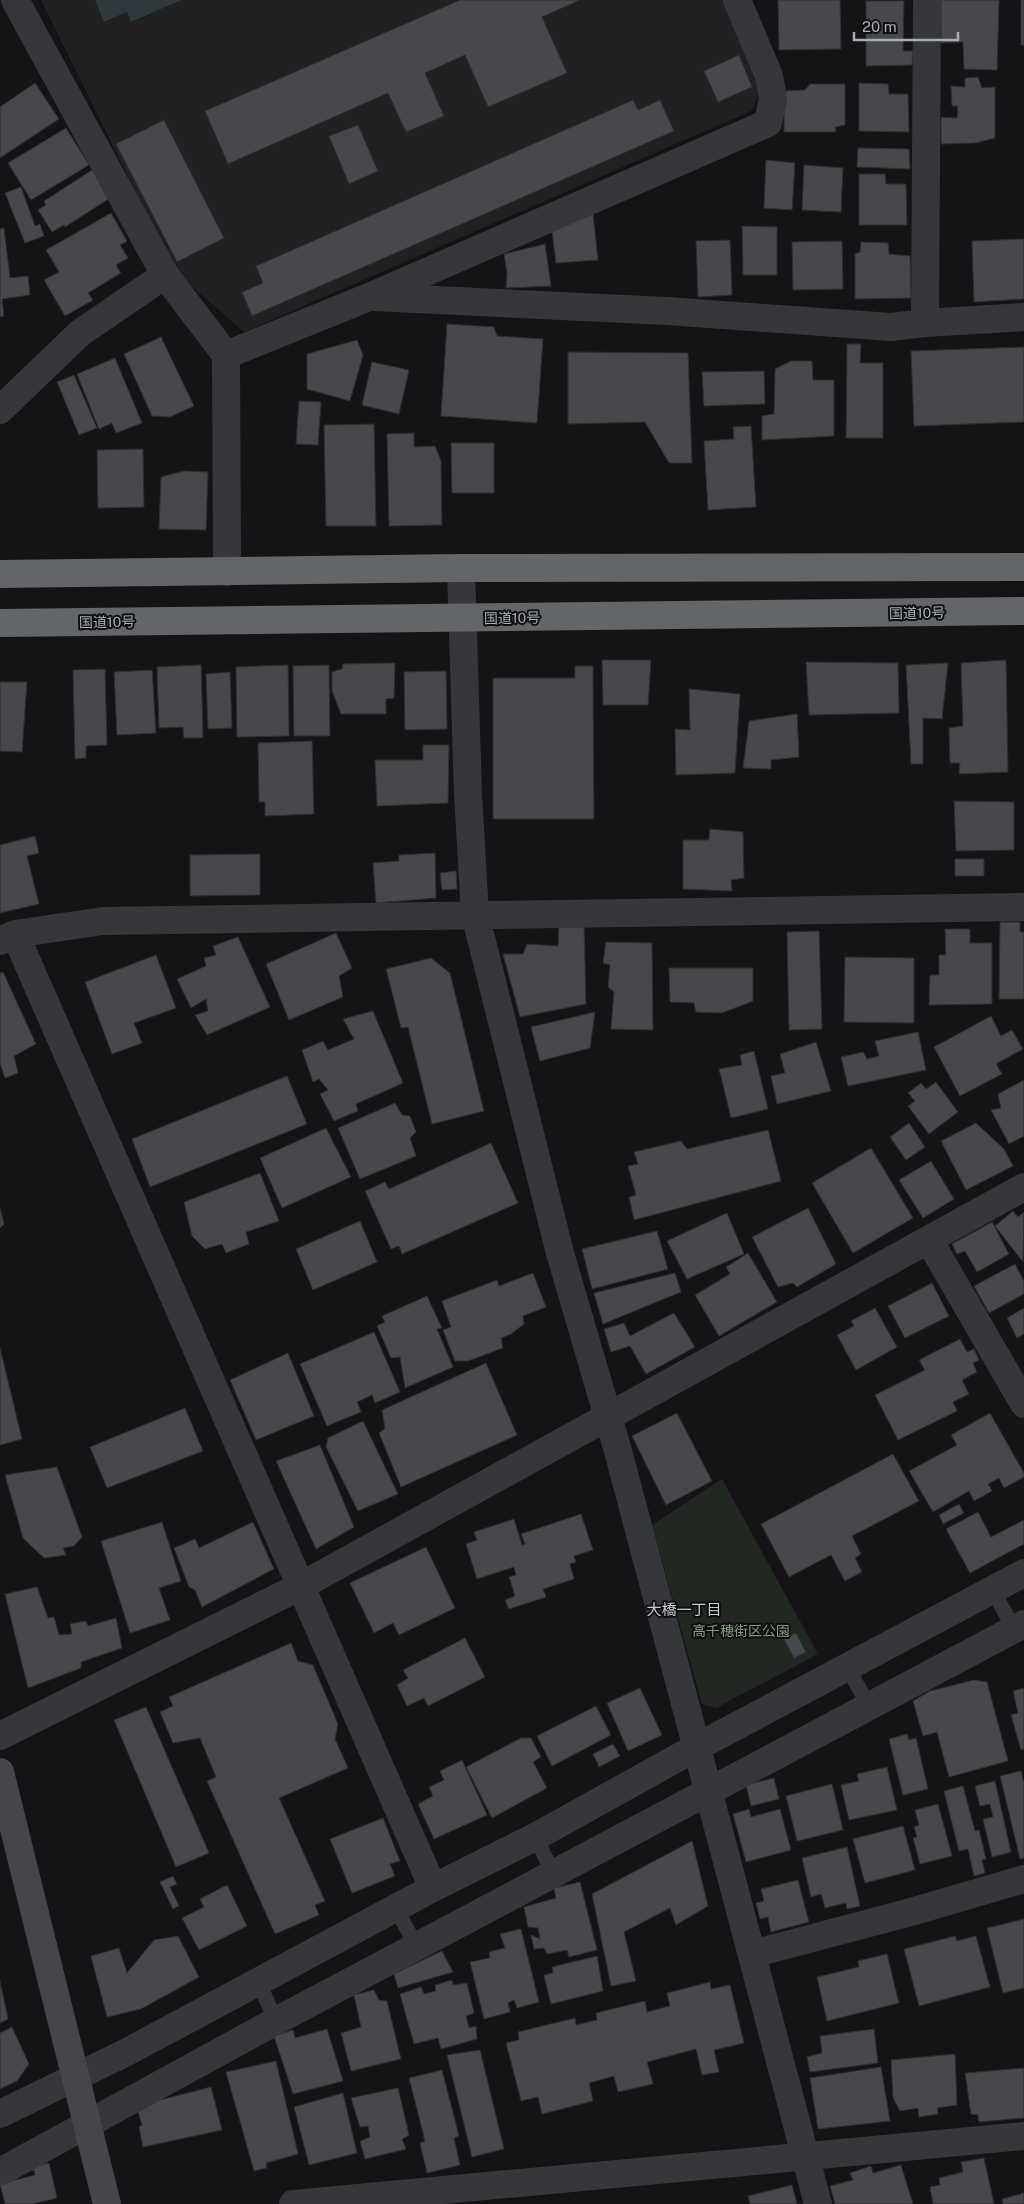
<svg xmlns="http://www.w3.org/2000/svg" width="1024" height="2204" viewBox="0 0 1024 2204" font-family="'Public Sans','Noto Sans JP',sans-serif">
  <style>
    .built { fill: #202123; fill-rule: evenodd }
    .green { fill: #212821 }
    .water { fill: #2f393d }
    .building { fill: #46484b; stroke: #2e2f31 }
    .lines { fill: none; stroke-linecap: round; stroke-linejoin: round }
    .lane { stroke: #36373a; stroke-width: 15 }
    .street { stroke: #36373a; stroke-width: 28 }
    .secondary { stroke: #44464a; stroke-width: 28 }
    .highway { stroke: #62666b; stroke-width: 28 }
    .labels { text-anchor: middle; stroke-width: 4; stroke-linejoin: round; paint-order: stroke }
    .street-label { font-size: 14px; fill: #a8aeb4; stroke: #0f0f11 }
    .park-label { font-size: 14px; fill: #849d81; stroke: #0f0f11 }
    .neighbourhood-label { font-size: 15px; fill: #c8ccd1; stroke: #0f0f11 }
  </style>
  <rect width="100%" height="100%" fill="#141416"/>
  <!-- built -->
  <path class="built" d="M41 0H95L104 22 128 12 132 22 182 0H460L206 111 228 164 388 93 406 132 444 116 425 73 465 55 488 107 567 73 542 17 580 0H727L756 75 759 95 751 111 244 332 175 272ZM633 100 638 110 660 100 674 131 252 316 242 292 263 283 256 266ZM164 120 224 238 177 262 117 144ZM358 126 378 171 350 184 329 136Z"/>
  <!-- green -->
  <path class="green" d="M722 1479 818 1654 716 1708 702 1704 652 1525Z"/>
  <!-- water -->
  <path class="water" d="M95 0H182L131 22 127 12 104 22Z"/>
  <!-- building -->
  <path class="building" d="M460 0H580L542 17 567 73 488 107 465 55 425 73 444 116 406 132 388 93 228 164 205 111Z
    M778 0H840L841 49 779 50Z
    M941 0H999L997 70 964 69 963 42 941 43Z
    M1021 0H1024V45H1021Z
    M866 1H904L903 51H913L912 65 866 66Z
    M739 55 752 87 718 102 704 71Z
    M978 77 982 88 995 87V138L975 143 941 144V117L957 118 958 106H952L951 86 965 87V78Z
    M35 83 59 119 0 158V107Z
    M859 83 888 84 889 94H908L909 132 859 131Z
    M810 84H845V125L835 127 836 132H784V91L805 90Z
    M633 100 638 110 660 100 674 131 252 316 242 292 263 283 256 266Z
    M164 120 224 238 177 262 116 144Z
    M358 125 378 171 349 184 329 136Z
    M66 128 89 165 31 200 8 163Z
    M858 148 909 149 910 169 857 167Z
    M766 160 795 163 792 210 764 208Z
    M804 165 843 168 841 212 802 210Z
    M92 170 110 198 65 227 64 225 52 232 38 210 46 205 44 201Z
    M859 174H885L886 184H906L907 225H859Z
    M21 187 35 226 40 224 44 236 25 243 5 193Z
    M111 213 127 241 120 245 128 258 116 265 121 273 88 293 93 300 65 316 44 280 59 272 46 250Z
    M593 213 598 260 556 263 552 232Z
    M742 226 777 227V275H743Z
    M4 228 10 278 28 276 30 295 2 299 4 316 0 317V229Z
    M1024 239V299L974 302 972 241Z
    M730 240 732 295 698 297 696 241Z
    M842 241 843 289 793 290 792 242Z
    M861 242 888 243 889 254 910 256 911 298 855 299V254L860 252Z
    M545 244 551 286 506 288 507 273 504 254Z
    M447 324 494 327 497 336 543 339 537 423 441 416Z
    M161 337 194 406 170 417 152 416 124 354Z
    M357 340 363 355 350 401 307 389V354Z
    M847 344H861L860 363H883V438H846Z
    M1024 347V422L914 426 911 351Z
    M568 352 688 353 692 463H669L645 422 568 424Z
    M115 358 142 423 116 433 112 423 99 429 77 374Z
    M791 361H812L813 380H834V436L762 440V416L774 414 775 369Z
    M372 362 409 370 399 414 362 405Z
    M764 371 765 404 704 406 702 372Z
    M74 375 97 428 79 435 57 382Z
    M299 401 321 402 318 445 296 444Z
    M374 424 376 526H326L324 425Z
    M751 426 756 507 708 510 704 441 734 439 733 427Z
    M414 433V447L435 446 441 461 442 525 389 526 387 434Z
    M451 443H494V493H452Z
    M143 449 144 507 98 508 97 450Z
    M184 471 208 472 206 530 159 529 161 477Z
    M602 660H651L648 705H603Z
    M1006 660 1008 772 959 774 960 763H950L949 728 963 726 961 663Z
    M806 662 898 663 899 713 809 715Z
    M395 663 394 698 386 699V714H341L332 691V672L342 669 343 664Z
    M948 663 942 719 923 718V764H911L906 665Z
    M201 665 203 738H184L183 727 159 728 157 667Z
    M288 665 289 736 237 737 236 667Z
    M329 665 330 736H294L293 666Z
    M575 666H593L594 819H493V678H575Z
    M105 669 107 745 86 746V758L75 759 73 670Z
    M152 670 156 733 117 735 114 672Z
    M446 671 447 729 405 730 404 672Z
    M230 672 232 728 208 729 206 674Z
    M0 682H27L22 752 0 751Z
    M689 689 740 694 735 773 676 775 675 729 690 730Z
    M797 714 799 757 771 760V769L743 768 749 721Z
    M312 741 314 814 265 816V802H259L258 743Z
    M423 745H449L448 803 377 806 375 760H423Z
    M954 801 1014 802V850L956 851Z
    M710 829 743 832 744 878 731 880 732 891 683 889V840H709Z
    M35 836 39 853 27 856 39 904 0 913V845Z
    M435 853 436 898 376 903 373 863 399 861V855Z
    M260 854V895L190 896V855Z
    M955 859H984V876H955Z
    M456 871 457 889 442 890 440 873Z
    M1000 922H1020V932H1024V999H999Z
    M559 924 584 926 586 1004 520 1017 503 954H523L527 944 558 946Z
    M945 929H970V943H992V1004L929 1005 930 975H939V955H946Z
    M819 931 822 1029 789 1030 787 932Z
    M336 933 352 968 339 976 343 997 289 1020 266 964Z
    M238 937 270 1007 207 1035 195 1015 208 1011 206 999 191 1008 177 979 206 966 204 958 216 955 213 946Z
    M606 942 652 943 653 1030 611 1029 614 992 608 987 610 965 603 963Z
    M156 955 176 1008 134 1023 142 1043 112 1054 85 982Z
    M845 957 914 958V1023L844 1022Z
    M431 958 450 973 484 1111 432 1124 408 1027 401 1028 386 969Z
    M669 968H753V1001L722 1013 696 1012 694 1003 670 1002Z
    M3 972 36 1044 14 1056 18 1073 5 1078 0 1063V973Z
    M373 1011 403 1083 356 1104 358 1111 334 1121 320 1094 328 1090 319 1079 313 1082 302 1050 323 1041 328 1050 354 1039 343 1019Z
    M595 1012 590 1048 540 1061 531 1027Z
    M991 1016 1001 1036 1012 1030 1023 1049 996 1064 1002 1074 960 1096 934 1047Z
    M918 1032 926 1070 848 1086 841 1057 863 1052 867 1059 879 1056 875 1041Z
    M816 1042 831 1091 777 1104 771 1076 785 1073 780 1054Z
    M754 1051 768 1109 731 1118 719 1069 742 1065 740 1055Z
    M287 1076 307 1124 150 1187 132 1139Z
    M1024 1080V1136L1009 1144 991 1110 1001 1108 998 1094Z
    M936 1082 958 1112 929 1134 908 1106 915 1101 908 1093 921 1083 926 1089Z
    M395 1103 402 1115 410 1116 416 1132 410 1138 416 1156 360 1179 338 1128Z
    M909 1123 925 1147 906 1160 890 1137Z
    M976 1123 1004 1149 1013 1166 966 1190 941 1141Z
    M326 1128 351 1177 282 1208 260 1158Z
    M768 1130 781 1181 634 1220 629 1197 636 1195 628 1166 638 1164 634 1152 681 1141 687 1149Z
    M491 1143 518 1203 402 1254 399 1246 391 1249 365 1191 385 1182 389 1189Z
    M871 1148 913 1218 853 1253 812 1183Z
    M931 1161 954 1199 923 1218 899 1180Z
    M260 1173 279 1221 246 1232 249 1244 226 1253 222 1244 205 1249 192 1236 184 1202Z
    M0 1208 4 1224 0 1228Z
    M808 1208 836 1264 797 1287 793 1283 778 1287 752 1237Z
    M1013 1211 1018 1217 1024 1212 1023 1262 995 1226Z
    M727 1213 744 1254 687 1279 667 1241Z
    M360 1221 377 1262 313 1290 296 1249Z
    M992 1222 1009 1254 977 1272 965 1251 957 1254 952 1244Z
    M657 1231 668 1269 592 1289 582 1249Z
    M748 1253 777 1302 719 1336 695 1295 730 1274 726 1267Z
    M1015 1264 1024 1281V1294L989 1313 974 1286Z
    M533 1273 546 1307 523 1316 524 1324 511 1334 501 1338 503 1348 468 1361H455L443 1330 451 1327 442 1301 497 1280 499 1286Z
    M675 1273 681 1292 603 1324 594 1293Z
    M932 1283 949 1316 905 1338 888 1306Z
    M427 1296 442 1328 437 1329 453 1367 405 1388 400 1357 391 1358 377 1326 385 1322 382 1316Z
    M875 1308 897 1347 856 1370 837 1335 854 1326 851 1321Z
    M1024 1308V1334L1017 1338 1007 1318Z
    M674 1313 695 1347 646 1374 630 1346 611 1352 604 1329 624 1323 630 1336Z
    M374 1332 400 1392 375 1403 372 1395 357 1402 361 1412 327 1426 300 1364Z
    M960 1339 967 1352 974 1349 979 1360 973 1363 977 1372 962 1380 969 1394 953 1402 957 1411 898 1440 875 1395 925 1370 919 1360Z
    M0 1348 22 1439 0 1445Z
    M288 1353 314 1416 256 1440 230 1380Z
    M486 1363 517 1435 401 1487 379 1433 385 1428 382 1410Z
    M185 1408 203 1451 107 1488 90 1447Z
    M677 1413 712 1481 666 1505 632 1436Z
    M990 1413 1024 1473V1477L1004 1488 999 1478 988 1484 992 1491 974 1501 969 1491 933 1512 909 1471 957 1445 951 1435Z
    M363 1421 398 1494 358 1511 326 1447 328 1438Z
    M320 1445 354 1527 316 1549 276 1461Z
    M893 1454 919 1501 852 1536 861 1554 855 1558 862 1572 845 1581 831 1555 789 1577 761 1524Z
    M57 1467 82 1537 74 1546 63 1548 66 1555 44 1558 23 1538 5 1475Z
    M959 1504 964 1513 943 1524 939 1515Z
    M978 1512 991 1537 1024 1520V1544L970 1573 946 1529Z
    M581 1514 593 1550 574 1556 576 1562 570 1564 574 1579 543 1589 546 1597 509 1609 505 1600 515 1596 509 1577 516 1575 514 1567 477 1579 466 1544 477 1540 474 1532 514 1519 522 1545 525 1544 521 1534Z
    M162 1522 181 1581 159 1588 170 1620 130 1633 101 1541Z
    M253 1522 274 1569 202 1607 195 1590 189 1587 174 1548 195 1539 199 1548Z
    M426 1547 455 1608 399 1635 393 1623 374 1633 350 1583Z
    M37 1587 48 1618 54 1617 59 1635 72 1634 70 1624 86 1621 88 1626 116 1618 122 1648 81 1662V1668L28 1688 5 1594Z
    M796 1633 806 1652 794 1658 784 1639Z
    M465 1638 485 1677 428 1706 424 1698 407 1706 397 1685 408 1678 403 1670Z
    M291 1643 298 1661 313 1665 338 1724 335 1739 348 1768 279 1798 325 1901 315 1905 319 1915 275 1934 207 1781 216 1777 200 1738 173 1743 160 1712 173 1706 169 1697Z
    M974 1680 987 1682 1008 1761 949 1777 937 1732 923 1736 913 1701 930 1691Z
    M640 1688 662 1735 628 1751 607 1703Z
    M1024 1688V1749L1021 1750 1011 1715 1018 1713 1013 1691Z
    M596 1706 611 1735 552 1766 537 1736Z
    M146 1707 209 1853 176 1867 114 1720Z
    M907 1734 909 1740 916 1738 928 1789 903 1795 889 1739Z
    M521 1738H531L541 1757 533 1762 547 1788 492 1818 466 1767Z
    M613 1744 620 1756 599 1767 593 1754Z
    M462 1760 487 1815 434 1839 418 1804 433 1796 429 1787 444 1780 440 1771Z
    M887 1767 897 1810 849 1820 841 1785 859 1781 857 1774Z
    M1021 1771 1024 1783V1858L1020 1859 1000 1776Z
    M774 1778 779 1799 751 1806 746 1785Z
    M995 1781 1011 1852 992 1857 983 1819 993 1817 990 1804 980 1806 975 1786Z
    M832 1784 843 1830 797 1841 786 1796Z
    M963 1786 975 1831 979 1830 986 1859 982 1860 985 1873 974 1876 968 1849 959 1851 944 1791Z
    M938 1804 952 1856 920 1864 913 1838 917 1837 914 1827 919 1825 915 1810Z
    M749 1809 751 1817 780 1809 791 1850 746 1862 733 1814Z
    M383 1818 400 1861 390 1864 395 1876 352 1893 330 1839Z
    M903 1826 915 1870 865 1883 853 1839Z
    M692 1841 708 1906 676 1925 670 1908 624 1932 636 1981 611 1986 592 1894Z
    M847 1847 860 1906 847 1909 846 1903 825 1908 821 1894 811 1897 802 1858Z
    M173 1876 177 1884 170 1887 179 1906 173 1909 160 1882Z
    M798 1880 809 1922 771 1932 768 1917 760 1919 756 1903 764 1901 761 1889Z
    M580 1882 597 1950 569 1957 567 1950 547 1954 544 1948 534 1949 531 1935 540 1939 538 1928 528 1927 524 1907 556 1898 554 1888Z
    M227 1885 247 1926 199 1950 182 1918 204 1907 200 1899Z
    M1024 1919V1988L1003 1993 987 1928Z
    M521 1929 539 2002 517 2008 514 2000 508 2003 510 2012 484 2019 470 1962 490 1958 489 1952 505 1948 500 1934Z
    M178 1936 199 1977 141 2009 107 2017 91 1956 119 1948 127 1973 154 1940Z
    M955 1936 957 1941 976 1936 990 1987 919 2006 904 1949Z
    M442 1951 453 1972 398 1988 394 1974Z
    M887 1954 899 2003 827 2021 817 1977 859 1967 858 1961Z
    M597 1956 603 1991 551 2004 544 1975 553 1973 552 1967Z
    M452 1980 453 1985 467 1983 474 2013 466 2016 469 2028 476 2026 477 2039 441 2049 438 2038 414 2044 400 1994 421 1987 424 1994 436 1991 435 1985Z
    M0 1981 8 2019 0 2023Z
    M710 1982 711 1989 730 1985 744 2043 714 2050 719 2072 702 2075 696 2049 647 2062 653 2084 618 2092 614 2076 589 2083 593 2101 542 2114 538 2097 521 2101 506 2043 519 2040 518 2032 575 2018 576 2025 597 2020 596 2013 645 2001 647 2012 670 2006 667 1993Z
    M374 1990 379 2000 387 2001 401 2059 351 2071 341 2033 361 2027 354 1995Z
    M12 2027 29 2064 17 2081 0 2089V2033Z
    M327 2029 343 2081 293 2094 274 2036 293 2030 295 2038Z
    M874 2029 878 2063 810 2072 807 2057 822 2053 820 2036Z
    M480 2050 504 2149 472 2157 447 2055Z
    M955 2054 957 2105 937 2108 938 2114 919 2117 918 2108 900 2111 893 2098 891 2060Z
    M276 2061 298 2154 266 2163 267 2168 254 2171 226 2072Z
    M881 2067 890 2121 818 2129 810 2078Z
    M1024 2068V2118L979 2122 978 2115 971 2114 965 2073Z
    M442 2070 459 2136 454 2138 460 2165 427 2173 420 2143 425 2141 409 2078Z
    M211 2087 222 2130 143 2147 139 2127 142 2125 138 2112 160 2100Z
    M398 2088 409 2135 402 2139 406 2149 365 2159 360 2141 370 2137 368 2126 360 2127 351 2098Z
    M343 2093 357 2153 309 2165 294 2107Z
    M984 2158 994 2204H933L930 2187 940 2185 939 2178 963 2172 961 2162Z
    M49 2163 57 2198 32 2204H5L0 2184 35 2175 33 2167Z
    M901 2165 913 2204H835L830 2186 853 2180 850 2173 871 2166 873 2173Z
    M792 2185 797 2204H750L748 2196Z
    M1024 2193V2204H1003L1002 2199Z"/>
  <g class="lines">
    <!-- lane -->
    <path class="lane" d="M992 1589 1014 1629
      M847 1667 869 1706
      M535 1837 554 1874
      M396 1908 417 1948
      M258 1981 276 2021"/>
    <!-- street -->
    <path class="street" d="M15 0 165 275 226 355 227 572
      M374 297 667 311 891 327 925 323 1024 317
      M925 323 927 0
      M226 355 369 297 768 123 773 98 769 76 737 0
      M0 410 80 333 165 275
      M461 568 468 794 475 914 560 1253 618 1451 818 2204
      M15 934 433 1888
      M0 941 15 934 103 921 1024 907
      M929 1240 1024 1404
      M0 1736 299 1587 1024 1187
      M752 1954 911 1912 1024 1879
      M0 2114 127 2052 433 1888 535 1837 697 1747 1024 1573
      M0 2172 276 2021 1024 1624
      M293 2204 1024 2136"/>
    <!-- secondary -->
    <path class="secondary" d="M0 1772 107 2204"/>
    <!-- highway -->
    <path class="highway" d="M0 574 461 568 1024 567
      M0 623 1024 611"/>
  </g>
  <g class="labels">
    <!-- street labels -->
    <g class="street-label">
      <text transform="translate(917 613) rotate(-1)" y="5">国道10号</text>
      <text transform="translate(512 618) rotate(-1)" y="5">国道10号</text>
      <text transform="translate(107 622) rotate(-1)" y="5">国道10号</text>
    </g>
    <!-- park labels -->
    <g class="park-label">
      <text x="741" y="1636">高千穂街区公園</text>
    </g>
    <!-- neighbourhood labels -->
    <g class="neighbourhood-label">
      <text x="684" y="1615">大橋一丁目</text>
    </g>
  </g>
  <!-- scale -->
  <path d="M854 32v8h104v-8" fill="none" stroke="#a8aeb4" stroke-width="2.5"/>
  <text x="862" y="32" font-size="15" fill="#a8aeb4" stroke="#0f0f11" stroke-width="4" paint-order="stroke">20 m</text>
</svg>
